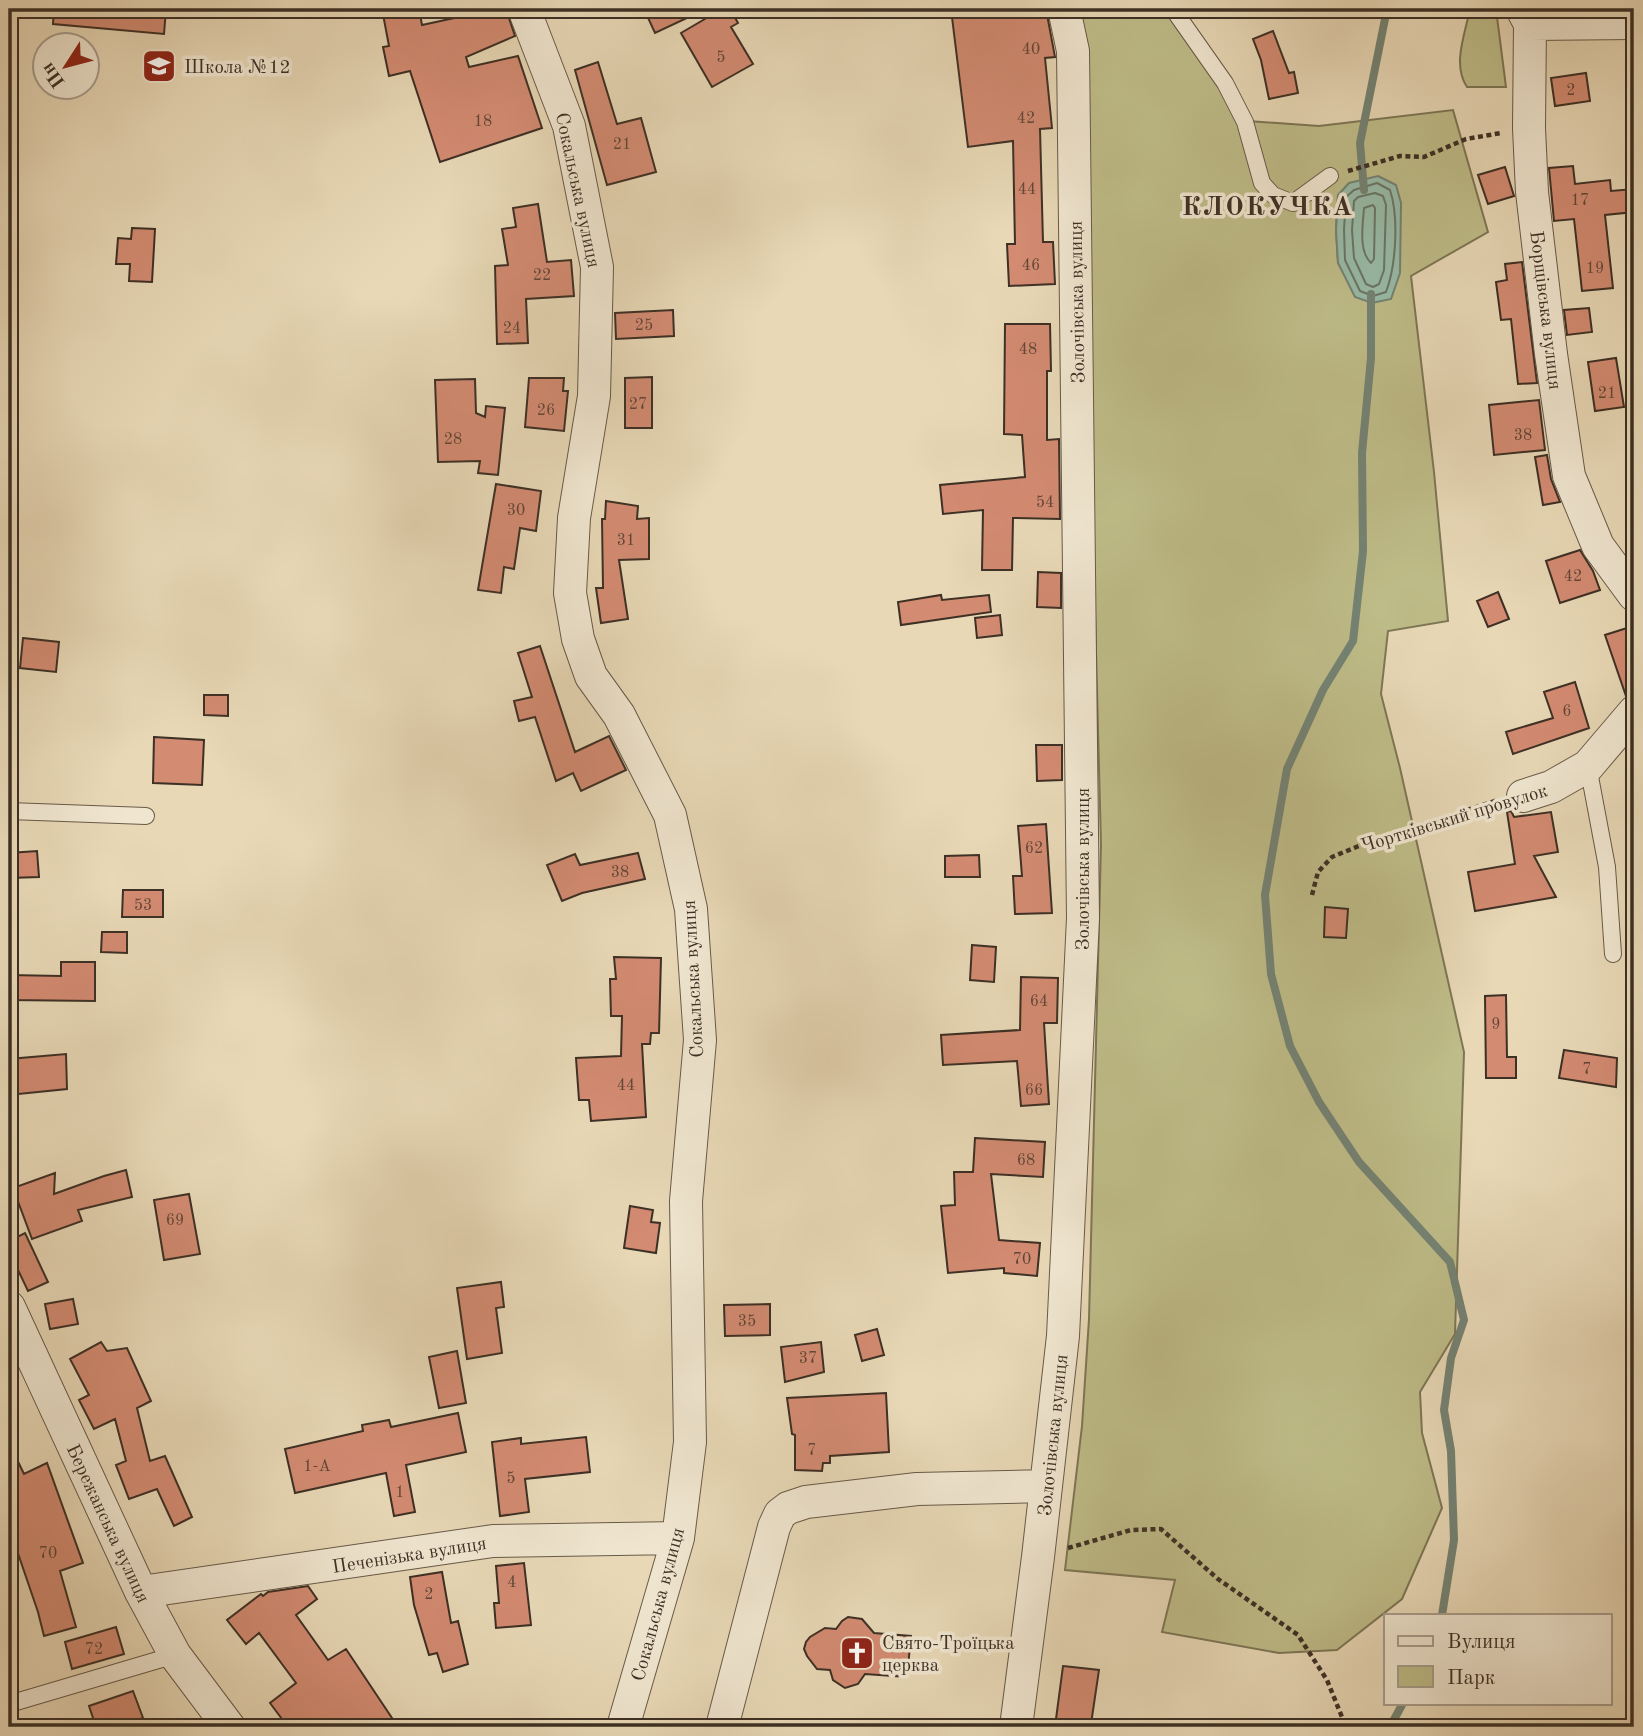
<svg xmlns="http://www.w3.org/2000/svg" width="1643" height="1736" viewBox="0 0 1643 1736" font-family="'Old Standard TT',serif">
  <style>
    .green { fill: #bebc88; stroke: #7e7656; stroke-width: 2; fill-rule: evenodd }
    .water { fill: #98bba8; stroke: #748374; stroke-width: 2 }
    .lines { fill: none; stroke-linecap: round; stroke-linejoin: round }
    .shore { stroke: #6a7666; stroke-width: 2 }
    .stream { stroke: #748374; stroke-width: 8 }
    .building { fill: #d38b72; stroke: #3d3025; stroke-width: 2 }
    .lane-casing { stroke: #685a49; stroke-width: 18 }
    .street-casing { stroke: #685a49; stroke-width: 34 }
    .path { stroke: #3d3025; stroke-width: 4.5; stroke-dasharray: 5 3.5; stroke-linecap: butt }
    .lane { stroke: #f0e6d0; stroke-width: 16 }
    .street { stroke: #f0e6d0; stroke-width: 32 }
    .labels { text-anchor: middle; stroke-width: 7; stroke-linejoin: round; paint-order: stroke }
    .number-label { font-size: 16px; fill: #624738 }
    .poi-label { font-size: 19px; fill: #3d3025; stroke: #f0e6d0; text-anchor: start }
    .street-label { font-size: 19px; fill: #3d3025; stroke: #f0e6d0 }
    .district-label { font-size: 26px; font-weight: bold; letter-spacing: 2px; fill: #3d3025; stroke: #f0e6d0 }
  </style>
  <rect width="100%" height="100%" fill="#e8d8b6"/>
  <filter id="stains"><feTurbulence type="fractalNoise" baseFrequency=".00286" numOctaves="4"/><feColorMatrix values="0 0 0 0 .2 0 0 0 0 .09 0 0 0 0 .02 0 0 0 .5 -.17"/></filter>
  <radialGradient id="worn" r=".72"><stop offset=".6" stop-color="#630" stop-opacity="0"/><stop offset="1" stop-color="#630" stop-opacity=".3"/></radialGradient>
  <!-- green -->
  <path class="green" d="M1068 9H1178L1248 121 1319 126 1453 110 1488 232 1411 276 1434 472 1448 621 1388 631 1381 694 1400 768 1464 1052 1455 1334 1420 1392 1422 1433 1442 1508 1402 1599 1337 1650 1279 1653 1162 1632 1175 1580 1065 1570 1082 1426 1089 1319 1101 845 1092 498ZM1338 195 1347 278 1338 263 1336 230Z
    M1470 9H1496L1506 87H1467C1452 65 1465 34 1470 9Z"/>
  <!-- water -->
  <path class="water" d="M1378 176 1396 185 1401 203 1400 273 1391 299 1372 303 1355 297 1338 263 1336 230 1338 195 1349 183Z"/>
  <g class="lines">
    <!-- shore -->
    <path class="shore" d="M1377 183 1390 190C1399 217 1396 266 1386 292L1373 296 1360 291 1345 260 1344 230 1346 197 1354 190Z
      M1375 193 1383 196 1386 205 1384 270 1379 284 1373 287 1366 284 1354 258 1352 230 1354 201 1358 197Z
      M1373 205 1375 208 1374 259 1371 263C1358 251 1363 224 1364 208Z"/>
    <!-- stream -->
    <path class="stream" d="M1364 190 1360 143 1387 9
      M1371 294V358L1362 453 1363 551 1353 641 1323 690 1287 769 1265 895 1271 974 1290 1046 1319 1102 1359 1162 1450 1262 1464 1320 1451 1358 1444 1410 1451 1451 1454 1540 1442 1615
      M1390 1727 1403 1703"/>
  </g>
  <!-- building -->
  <path class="building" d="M54 9H166L164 34 53 24Z
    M382 9H419L422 25 468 15 465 9H506L515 36 466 57 469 67 518 56 542 128 440 162 410 71 389 76 383 47 389 46Z
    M644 9H706L655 33Z
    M722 9H730L738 23 731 27 753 64 712 87 681 33Z
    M951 9H1046L1055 57 1045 58 1052 128 1040 129 1043 242H1053L1055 284 1009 286 1007 244H1015L1013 141 968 147Z
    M1273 31 1289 73 1294 72 1298 93 1269 99 1261 60 1253 39Z
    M598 62 617 124 641 118 656 172 607 185 575 70Z
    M1586 73 1590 101 1555 106 1551 78Z
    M1573 166 1575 184 1610 180 1611 191 1634 189V212L1605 215 1613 288 1582 291 1574 219 1554 221 1549 168Z
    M1505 167 1514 196 1488 204 1478 175Z
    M538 204 547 262 571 260 574 296 526 299 528 343 497 344 495 266 508 265 502 229 516 227 513 208Z
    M132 228 155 229 152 282 129 281 130 264H116L118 238 131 239Z
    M1522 262 1537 383 1518 384 1511 319 1501 320 1496 282 1507 280 1505 264Z
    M1589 308 1592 332 1567 335 1564 310Z
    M673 310 674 336 616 339 615 313Z
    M1005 324H1050L1051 371H1047V440L1059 439 1060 519 1013 518 1012 570H982L983 510 943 514 940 485 1025 477 1022 435 1004 434Z
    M1616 358 1624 407 1595 411 1588 362Z
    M652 377V428H625V378Z
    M529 378H564L563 391H568L564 431 525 427Z
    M475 379 476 413 485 417 486 406 505 408 498 475 478 473 480 461 438 462 435 380Z
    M1539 400 1545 450 1494 455 1489 405Z
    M1547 455 1551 479 1560 502 1543 505 1535 457Z
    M496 484 541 491 536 531 520 528 514 569 504 567 501 593 478 590Z
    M606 501 638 506 637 519 649 518V559L619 560 628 619 601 623 596 588H603L602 519H605Z
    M1580 550 1593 571 1600 590 1560 603 1546 561Z
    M1038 572 1061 573V608L1037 607Z
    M1498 592 1509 619 1488 627 1477 601Z
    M941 595 942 600 989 595 991 612 901 625 898 602Z
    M1000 615 1002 635 977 638 975 618Z
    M1630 627 1634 640V694L1626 696 1605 635Z
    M23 638 59 642 56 672 20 668Z
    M540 646 575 752 609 736 626 770 581 791 573 773 556 781 535 717 519 721 514 701 532 697 518 653Z
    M1575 682 1589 728 1513 754 1506 732 1553 718 1544 692Z
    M204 695H228V716L204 715Z
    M154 737 204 740 202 785 153 783Z
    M1036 745H1062V780L1037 781Z
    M1511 811 1514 817 1551 812 1558 852 1534 856 1556 897 1475 911 1468 872 1515 864 1507 812Z
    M1046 824 1052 913 1015 914 1013 876H1022L1018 826Z
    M37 851 39 877 9 878V853Z
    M638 853 645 879 582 893 562 901 547 865 575 854 580 865Z
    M979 855 980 877H945V856Z
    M123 890H163V917H122Z
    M1325 907 1348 909 1346 938 1324 937Z
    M102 932H127V953L101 952Z
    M972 945 996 947 994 982 970 980Z
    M614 957 661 958 659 1033H651L650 1044H642L646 1117 591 1121 589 1100H579L576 1058 621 1056 622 1016H611L610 979H616Z
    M61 962H95V1001L9 1000V975L61 976Z
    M1021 977 1058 978 1057 1023H1044L1049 1104 1021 1106 1017 1061 943 1065 941 1035 1020 1030Z
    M1506 995 1507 1057H1516V1078H1486L1485 996Z
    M1564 1050 1617 1058 1616 1087 1559 1078Z
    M66 1054 67 1089 9 1095V1059Z
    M975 1138 1045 1142 1043 1177 991 1174 999 1240 1040 1243 1037 1276 1004 1273V1268L948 1273 941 1206 955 1205 954 1172H973Z
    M126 1170 132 1197 78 1210 82 1221 32 1239 13 1188 55 1173 54 1194 104 1176Z
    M189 1194 200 1254 164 1260 154 1200Z
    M630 1206 653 1210 651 1222 660 1223 656 1253 624 1248Z
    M25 1233 48 1282 28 1291 9 1251V1241Z
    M501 1282 504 1307 496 1308 502 1353 467 1359 457 1288Z
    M73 1299 78 1324 50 1329 45 1304Z
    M770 1304V1335L725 1336 724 1305Z
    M877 1329 884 1355 862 1361 855 1335Z
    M101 1342 107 1351 127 1348 151 1401 137 1408 150 1461 165 1456 192 1517 174 1526 157 1489 129 1499 116 1465 126 1461 115 1419 94 1429 79 1400 89 1395 70 1359Z
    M821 1342 824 1372 785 1382 781 1347Z
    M457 1351 466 1403 439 1408 429 1357Z
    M886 1393 889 1452 830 1456V1463H823L822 1471 795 1470V1435L792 1434 787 1398Z
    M458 1413 466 1452 406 1465 415 1512 394 1516 386 1473 295 1493 285 1449 363 1431 362 1425 389 1420 391 1427Z
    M586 1437 590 1472 525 1479 529 1512 500 1516 492 1442 521 1438V1444Z
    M9 1443 24 1474 47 1463 83 1563 60 1571 76 1627 44 1636 38 1612 9 1527Z
    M524 1563 531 1625 496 1628 494 1603H499L496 1566Z
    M442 1572 451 1623 458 1621 468 1664 443 1672 437 1653 429 1655 414 1605 410 1577Z
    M308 1586 317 1599 296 1615 328 1660 346 1649 398 1727H288L270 1703 296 1683 259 1633 246 1644 227 1620 261 1594 263 1596 268 1592Z
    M848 1617 862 1619 874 1633 911 1636 907 1677 865 1674 858 1684 845 1688 833 1680 830 1670 817 1669 807 1656 804 1649 806 1642 810 1637 825 1628 836 1629 842 1621Z
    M116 1627 124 1654 72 1669 65 1642Z
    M1063 1666 1099 1670 1091 1724 1056 1719Z
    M133 1691 143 1718 117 1727H96L89 1706Z"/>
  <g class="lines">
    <!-- lane casing -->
    <g class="lane-casing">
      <path id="lane" d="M1173 9 1225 83 1245 122 1262 183 1273 195 1293 203 1330 176
        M1588 766 1607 867 1613 954
        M9 811 146 816
        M9 1704 175 1655"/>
    </g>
    <!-- street casing -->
    <g class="street-casing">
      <path id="street" d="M524 9 569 126 597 267 594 396 574 518 570 593 578 639 591 676 619 715 670 815 691 909 700 1040 686 1201 690 1442 678 1538 623 1727
        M1522 9 1530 24 1529 128 1532 192 1551 354 1569 476 1598 546 1634 595
        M1530 24 1634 23
        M1523 796 1551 787 1588 766 1634 712
        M9 1307 141 1592 175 1655 229 1727
        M141 1592 493 1541 678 1538
        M722 1727 774 1527 780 1514 788 1508 806 1502 917 1489 1046 1486
        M1016 1727 1038 1557 1063 1336 1083 918 1073 51 1064 9"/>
    </g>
    <!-- path -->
    <path class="path" d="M1348 171 1400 156 1424 157 1466 139 1501 133
      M1312 895 1318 872 1332 857 1366 843 1498 800
      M1068 1548 1131 1530 1161 1529 1218 1579 1298 1635 1327 1680 1346 1727"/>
    <!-- lane -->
    <use href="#lane" class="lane"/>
    <!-- street -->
    <use href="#street" class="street"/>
  </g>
  <!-- icons -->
  <defs>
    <g id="school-square" transform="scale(1.75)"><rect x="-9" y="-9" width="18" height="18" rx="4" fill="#8f2418" stroke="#f0e6d0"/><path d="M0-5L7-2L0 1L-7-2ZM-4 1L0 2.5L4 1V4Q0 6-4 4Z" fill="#fff"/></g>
    <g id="church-square" transform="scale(1.75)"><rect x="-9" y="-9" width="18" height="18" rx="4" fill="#8f2418" stroke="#f0e6d0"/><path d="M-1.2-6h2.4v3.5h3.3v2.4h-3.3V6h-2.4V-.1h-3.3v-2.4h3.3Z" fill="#fff"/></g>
  </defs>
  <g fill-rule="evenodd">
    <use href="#school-square" x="159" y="66"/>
    <use href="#church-square" x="857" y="1653"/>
  </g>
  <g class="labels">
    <!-- number labels -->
    <g class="number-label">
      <text x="1031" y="54">40</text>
      <text x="721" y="62">5</text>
      <text x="1571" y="95">2</text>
      <text x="1026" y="123">42</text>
      <text x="483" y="126">18</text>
      <text x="622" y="149">21</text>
      <text x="1027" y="194">44</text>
      <text x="1580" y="205">17</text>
      <text x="1031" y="270">46</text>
      <text x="1595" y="273">19</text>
      <text x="542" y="280">22</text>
      <text x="644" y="330">25</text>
      <text x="512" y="333">24</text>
      <text x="1028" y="354">48</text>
      <text x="1607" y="398">21</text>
      <text x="638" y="409">27</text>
      <text x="546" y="415">26</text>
      <text x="1523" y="440">38</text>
      <text x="453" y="444">28</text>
      <text x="1045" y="507">54</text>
      <text x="516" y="515">30</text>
      <text x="626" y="545">31</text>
      <text x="1573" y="581">42</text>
      <text x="1567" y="716">6</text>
      <text x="1034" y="853">62</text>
      <text x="620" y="877">38</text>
      <text x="143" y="910">53</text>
      <text x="1039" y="1006">64</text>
      <text x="1496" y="1029">9</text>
      <text x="1587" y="1074">7</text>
      <text x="626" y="1090">44</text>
      <text x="1034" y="1095">66</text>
      <text x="1026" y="1165">68</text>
      <text x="175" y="1225">69</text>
      <text x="1022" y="1264">70</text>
      <text x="747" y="1326">35</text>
      <text x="808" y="1363">37</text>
      <text x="812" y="1455">7</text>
      <text x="317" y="1471">1-А</text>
      <text x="511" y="1483">5</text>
      <text x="400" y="1497">1</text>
      <text x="48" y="1558">70</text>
      <text x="512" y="1587">4</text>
      <text x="429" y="1599">2</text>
      <text x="94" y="1654">72</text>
    </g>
    <!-- poi labels -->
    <g class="poi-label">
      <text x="184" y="73">Школа №12</text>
      <text x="882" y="1649">Свято-Троїцька<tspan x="882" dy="22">церква</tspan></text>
    </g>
    <!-- street labels -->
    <g class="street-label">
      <text transform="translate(579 190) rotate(78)" y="7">Сокальська вулиця</text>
      <text transform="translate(1076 302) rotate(-91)" y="7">Золочівська вулиця</text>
      <text transform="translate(1547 310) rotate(83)" y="7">Борщівська вулиця</text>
      <text transform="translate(1454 817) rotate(-17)" y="7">Чортківський провулок</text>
      <text transform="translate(1082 869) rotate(-90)" y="7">Золочівська вулиця</text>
      <text transform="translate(692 979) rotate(-93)" y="7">Сокальська вулиця</text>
      <text transform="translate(1052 1435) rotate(-84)" y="7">Золочівська вулиця</text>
      <text transform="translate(109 1523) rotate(65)" y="7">Бережанська вулиця</text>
      <text transform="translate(409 1554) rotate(-9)" y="7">Печенізька вулиця</text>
      <text transform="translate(657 1604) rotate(-75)" y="7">Сокальська вулиця</text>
    </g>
    <!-- district labels -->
    <g class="district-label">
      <text x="1268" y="215">КЛОКУЧКА</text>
    </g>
  </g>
  <!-- margin -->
  <rect width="1643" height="1736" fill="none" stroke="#e8d8b6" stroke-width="35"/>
  <rect x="10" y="10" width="1622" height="1715" fill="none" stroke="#3d3025" stroke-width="3.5"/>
  <rect x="18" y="18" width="1608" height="1701" fill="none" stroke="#3d3025" stroke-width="2"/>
  <!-- legend -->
  <rect x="1384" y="1614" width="228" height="91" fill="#f0e6d0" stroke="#a89d8c" stroke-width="2"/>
  <rect x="1398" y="1636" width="35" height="10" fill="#f0e6d0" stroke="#a89d8c" stroke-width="2"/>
  <text x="1447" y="1648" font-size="21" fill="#3d3025">Вулиця</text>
  <rect x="1398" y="1666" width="35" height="21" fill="#bebc88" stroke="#a89d8c" stroke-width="2"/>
  <text x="1447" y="1684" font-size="21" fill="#3d3025">Парк</text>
  <!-- north arrow -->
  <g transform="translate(66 66) rotate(234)"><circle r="33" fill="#f0e6d0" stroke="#a89d8c" stroke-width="2"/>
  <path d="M0-5L12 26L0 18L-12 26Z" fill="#8f2418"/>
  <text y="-10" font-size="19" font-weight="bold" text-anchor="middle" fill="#3d3025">Пн</text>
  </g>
  <rect width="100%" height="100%" filter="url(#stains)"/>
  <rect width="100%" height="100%" fill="url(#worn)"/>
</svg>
